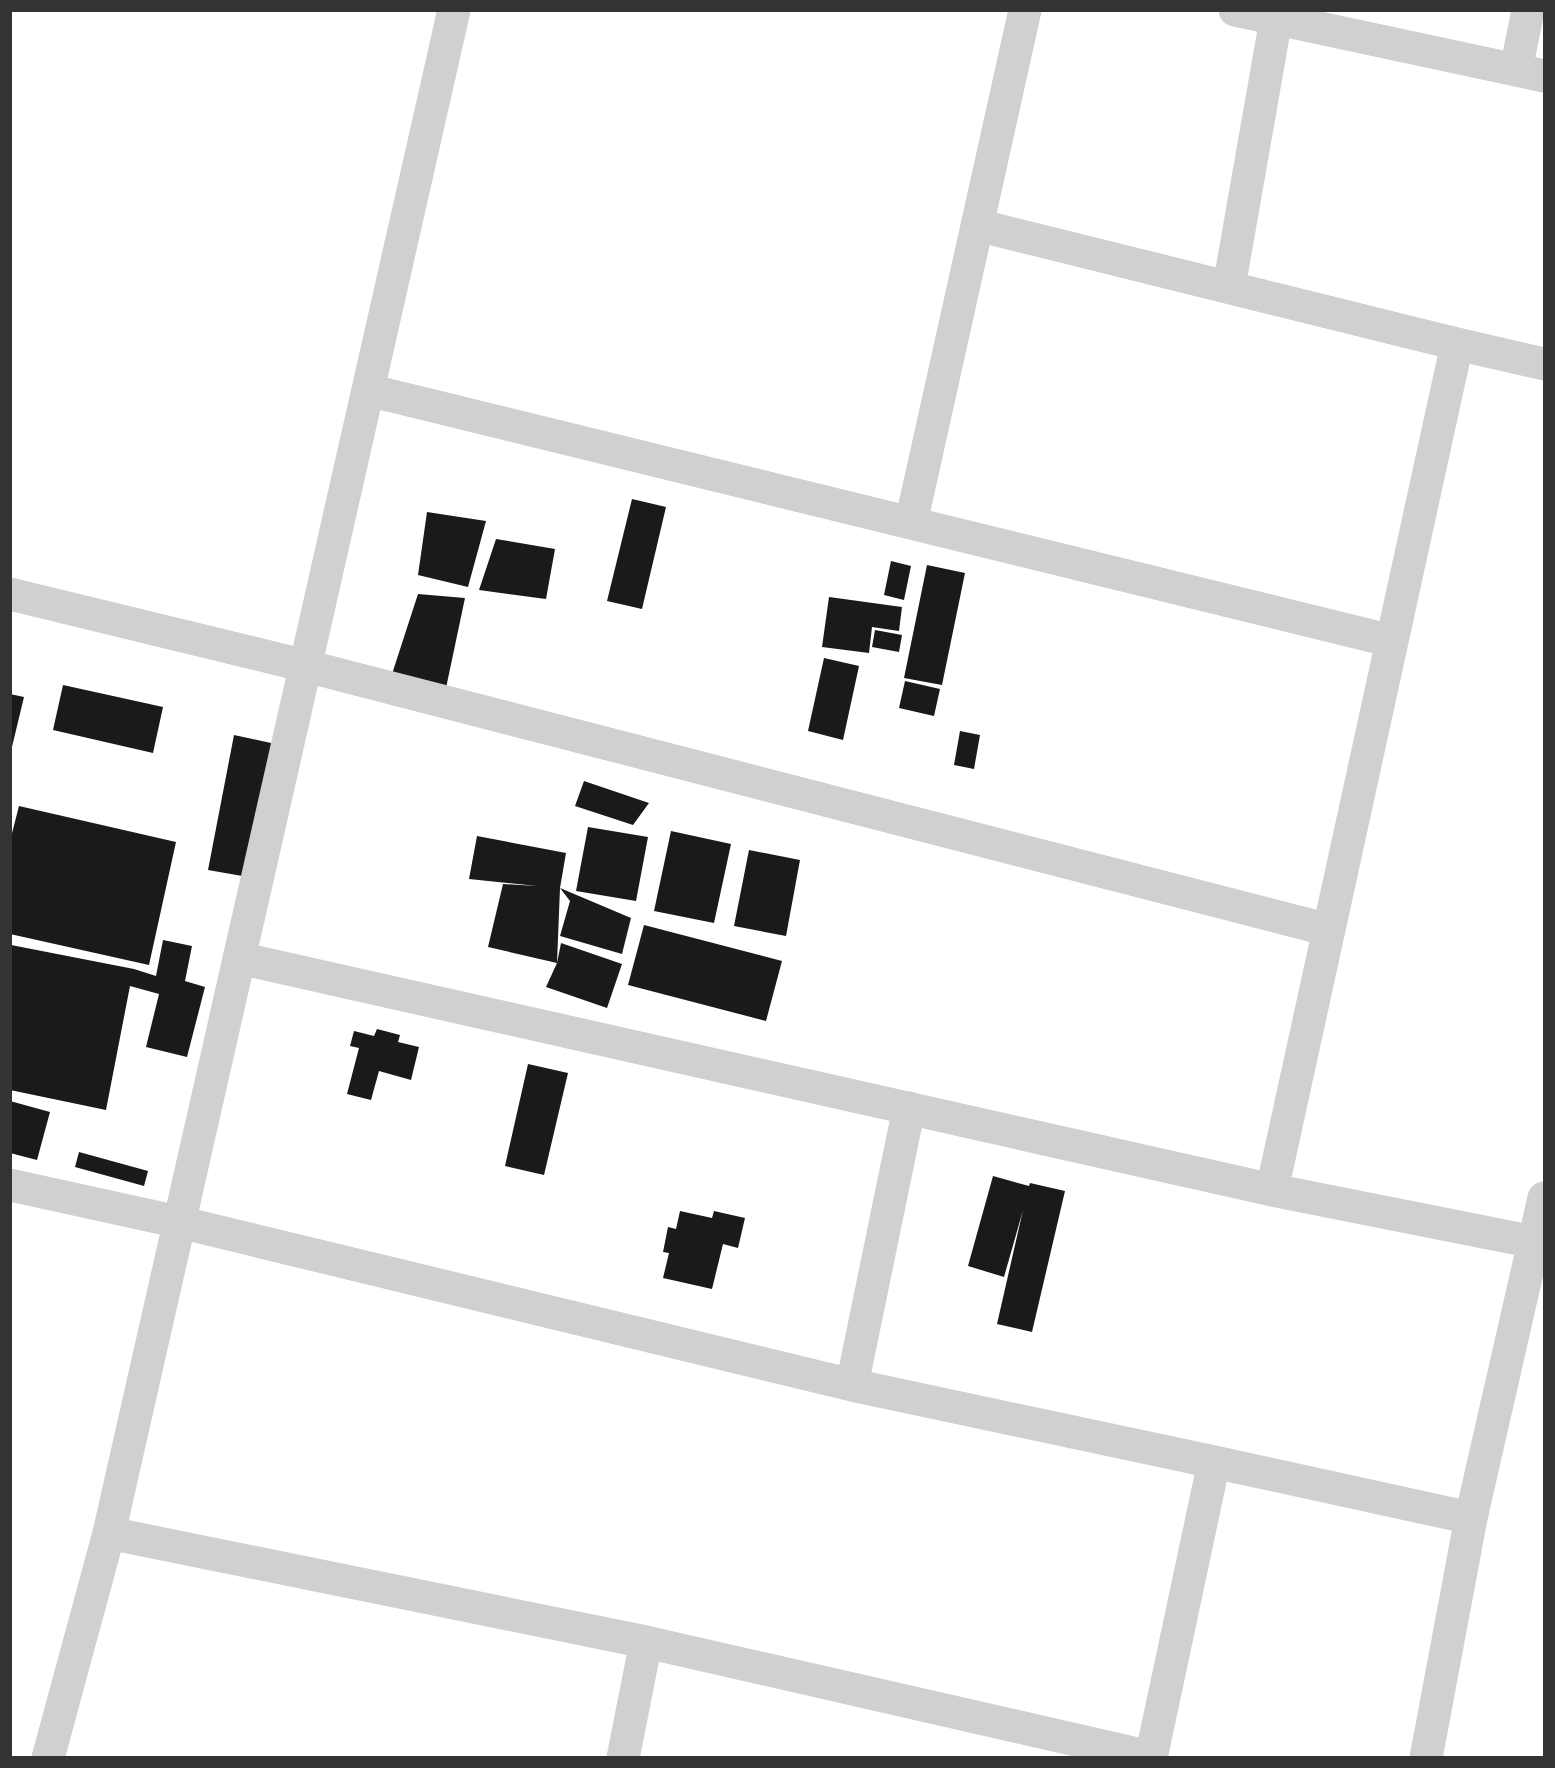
<svg xmlns="http://www.w3.org/2000/svg" width="1555" height="1768" viewBox="0 0 1555 1768" font-family="Inter,sans-serif">
  <style>
    .building { fill: #1a1a1a }
    .lines { fill: none; stroke-linecap: round; stroke-linejoin: round }
    .minor { stroke: #d0d0d0; stroke-width: 33 }
  </style>
  <rect width="100%" height="100%" fill="#fff"/>
  <!-- building -->
  <path class="building" d="M632 499 666 507 642 609 607 601Z
    M427 512 486 521 468 587 418 575Z
    M496 539 555 549 546 599 479 590Z
    M891 561 911 566 904 600 884 595Z
    M927 565 965 573 942 685 904 678Z
    M418 594 465 598 446 688 392 674Z
    M829 597 902 607 899 631 872 627 869 653 822 647Z
    M875 630 902 635 899 652 872 647Z
    M824 658 859 666 843 740 808 731Z
    M905 681 940 689 934 716 899 708Z
    M63 685 163 707 153 753 53 730Z
    M10 694 24 697 11 751H10Z
    M960 731 980 735 974 769 954 765Z
    M234 735 280 745 248 877 208 870Z
    M584 781 649 803 633 825 575 806Z
    M19 806 176 842 149 965 10 934V841Z
    M588 827 648 837 636 901 576 891Z
    M671 831 731 844 714 923 654 911Z
    M477 836 566 853 560 888 631 918 622 954 560 936 570 901 560 888 557 963 561 943 622 964 607 1008 546 987 557 963 488 947 503 884 537 886 469 879Z
    M749 850 800 860 786 936 734 926Z
    M644 925 782 961 766 1021 628 985Z
    M163 940 192 946 185 981 205 987 187 1057 146 1047 159 994 130 986 106 1110 10 1090 11 945 134 969 156 976Z
    M377 1029 400 1035 398 1042 419 1047 411 1080 379 1071 371 1100 347 1094 359 1048 350 1046 354 1031 374 1036Z
    M528 1064 568 1073 544 1175 505 1166Z
    M10 1101 50 1112 37 1160 10 1153Z
    M79 1152 148 1171 144 1186 75 1167Z
    M993 1176 1029 1186 1030 1183 1065 1191 1032 1332 997 1324 1023 1210 1004 1277 968 1266Z
    M680 1211 712 1218 714 1211 745 1218 738 1248 723 1244 712 1289 663 1278 669 1253 663 1252 668 1227 676 1229Z"/>
  <g class="lines">
    <!-- minor -->
    <path class="minor" d="M1235 10 1544 76
      M1516 70 1528 10
      M977 225 1457 344 1544 364
      M1229 287 1276 19
      M368 390 1392 641
      M911 523 1025 10
      M10 594 306 666 1329 930
      M239 958 1272 1190 1544 1244
      M10 1185 179 1222 852 1385 1214 1462 1471 1518
      M1272 1190 1457 344
      M852 1385 909 1108
      M109 1533 646 1642 1151 1757
      M48 1758 109 1533 454 10
      M623 1758 646 1642
      M1151 1758 1214 1462
      M1426 1758 1471 1518 1544 1198"/>
  </g>
  <!-- border -->
  <rect width="1555" height="1768" fill="none" stroke="#333333" stroke-width="24"/>
</svg>
